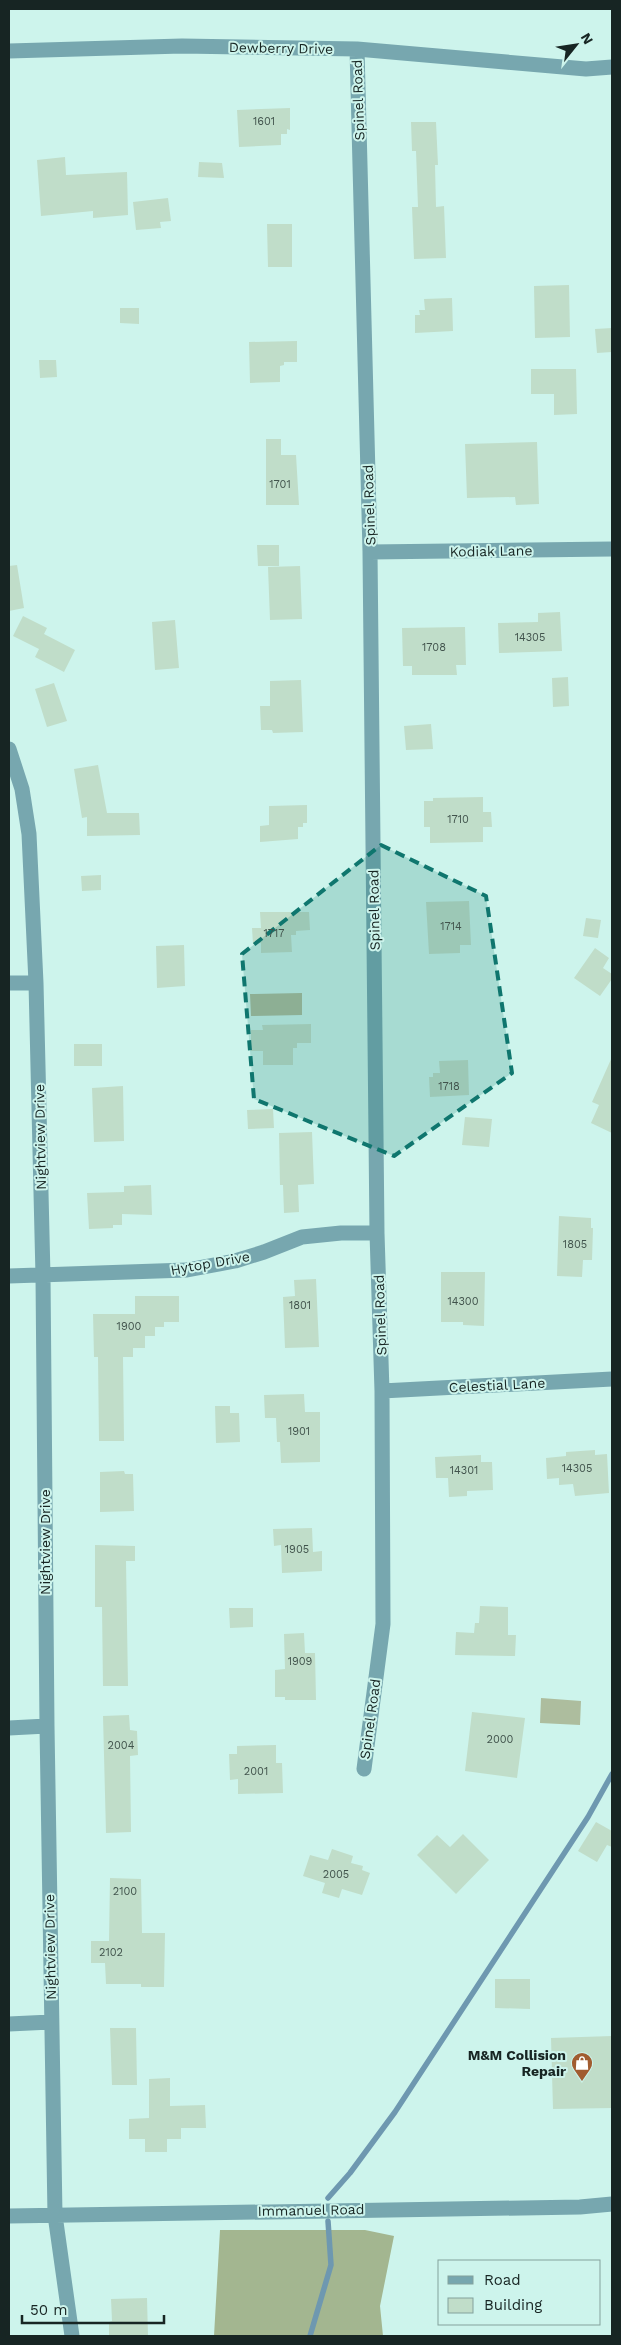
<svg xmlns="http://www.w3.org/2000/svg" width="621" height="2345" viewBox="0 0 621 2345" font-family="'Work Sans',sans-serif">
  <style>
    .green { fill: #adbd9e }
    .forest { fill: #a3b690 }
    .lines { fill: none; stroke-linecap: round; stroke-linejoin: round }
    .stream { stroke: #6e98b0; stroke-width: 5.5 }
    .building { fill: #c0ddc9 }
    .minor { stroke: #77a7af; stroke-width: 15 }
    .marked { fill: #0f766e; fill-opacity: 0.2; stroke: #0f766e; stroke-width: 4; stroke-dasharray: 10 6; stroke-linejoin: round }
    .labels { text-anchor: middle; stroke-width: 4; stroke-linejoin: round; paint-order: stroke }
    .number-label { font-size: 11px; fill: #41534c }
    .street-label { font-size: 14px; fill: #172523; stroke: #cdf4ec }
    .poi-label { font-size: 14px; font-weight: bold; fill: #172523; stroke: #cdf4ec; text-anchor: end }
  </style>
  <rect width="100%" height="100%" fill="#cdf4ec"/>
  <!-- green -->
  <path class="green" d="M302 993V1015L251 1016 250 994Z
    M541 1698 581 1701 580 1725 540 1723Z"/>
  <!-- forest -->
  <path class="forest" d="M220 2230H365L394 2236 380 2306 383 2336H214Z"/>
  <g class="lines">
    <!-- stream -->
    <path class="stream" d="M328 2198 350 2173 395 2112 588 1817 612 1774
      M310 2336 331 2265 328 2221"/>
  </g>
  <!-- building -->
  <path class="building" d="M290 108V130L287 129V134H281V145L239 147 237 110Z
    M411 122H436L438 165H435L436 207 444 206 446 258 414 259 412 207H418L416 151H412Z
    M65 157 66 175 127 172 128 215 93 218V211L41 216 37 160Z
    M199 162 222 163 224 178 198 177Z
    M168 198 171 221 160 222 161 228 136 230 133 202Z
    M267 224H292V267H268Z
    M569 285 570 337 535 338 534 286Z
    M452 298 453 331 415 333V315H420L419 310H425L424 299Z
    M120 308H139V324L120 323Z
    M612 328V352L597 353 595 329Z
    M297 341V362H284V365L280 366V382L250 383 249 342Z
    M39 360H56L57 377 40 378Z
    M531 369H576L577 414 554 415V394H531Z
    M266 439H281V455H296L299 505H266Z
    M537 442 539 504 516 505 515 497 467 498 465 444Z
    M257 545H279V566H258Z
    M17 565 24 608 9 611V566Z
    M300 566 302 619 270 620 268 567Z
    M560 612 562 651 499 653 498 623 538 622V613Z
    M23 616 47 628 44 634 75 650 64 672 35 657 39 649 13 636Z
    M175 620 179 668 155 670 152 622Z
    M465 627 466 665H456L457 675H412V666H403L402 628Z
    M568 677 569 706 553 707 552 678Z
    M301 680 303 732 273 733 272 730H261L260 706H270V681Z
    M54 683 67 721 47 727 35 689Z
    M431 724 433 749 406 750 404 726Z
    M98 765 107 813H139L140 835 87 836V817L82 818 74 769Z
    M483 797V812H491L492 827H483V842L430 843V827H424V801H433V798Z
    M307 805V823H303V827H298V839L260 842V826L269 825V806Z
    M101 875V890L82 891 81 876Z
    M469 901 471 945H460V953L429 954 426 902Z
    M260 912H309L310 930 296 931V935H291L292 952 261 953V943L253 944 252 928H261Z
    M586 918 601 920 598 938 583 936Z
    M184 945 185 986 157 988 156 946Z
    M595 948 609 958 603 968 612 974V979L600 996 574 978Z
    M311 1024V1043H297V1048H293V1065H263V1051H251V1030H263L262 1025Z
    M74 1044H102V1066H74Z
    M612 1057V1133L591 1123 599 1105 592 1102Z
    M468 1060 469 1095 430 1097 429 1077H433V1073H440L439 1061Z
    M123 1086 124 1141 94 1142 92 1088Z
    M273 1109 274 1128 248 1129 247 1110Z
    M465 1117 492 1119 489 1147 462 1145Z
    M312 1132 314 1184 298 1185 299 1212 284 1213 283 1185H280L279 1133Z
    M151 1185 152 1215 122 1214V1225H113V1228L89 1229 87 1193 124 1192V1186Z
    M559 1216 591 1218V1228H593L592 1260H583L582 1277 557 1276Z
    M441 1272H485L484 1326 463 1325V1322H441Z
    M316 1279 319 1347 285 1348 283 1297 295 1296 294 1280Z
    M135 1296H179V1322H164V1327H155V1336H145V1348H133V1357H123L124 1441H99L98 1357H94L93 1314H135Z
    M304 1394 305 1412H320V1462L281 1463 280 1442H277L276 1418H265L264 1395Z
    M215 1406H230V1413H239L240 1442 216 1443Z
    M595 1450V1455L607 1454 609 1493 575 1496 573 1484 559 1485V1478L547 1479 546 1458 566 1456V1452Z
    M481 1455V1462H492L493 1490 467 1491V1496L449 1497 448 1478H436L435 1457Z
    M124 1471 125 1474H133L134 1511 100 1512V1472Z
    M312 1528 313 1552 322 1551V1571L282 1573 281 1545 274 1546 273 1529Z
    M95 1545 135 1546V1561H126L128 1686H103L102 1607H95Z
    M480 1606 508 1607V1635H516L515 1656 455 1655 456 1632 474 1633 475 1623H479Z
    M229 1608H253V1627L230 1628Z
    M304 1633 305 1653H315L316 1700H285V1697H275V1670L285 1669 284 1634Z
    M472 1712 525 1718 517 1778 465 1771Z
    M129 1715 130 1730 137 1731 138 1755 130 1756 131 1832 106 1833 103 1716Z
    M276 1745V1763H282L283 1793 238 1794V1779L230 1780 229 1754H237V1746Z
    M596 1822 612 1831V1847L607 1845 597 1862 578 1851Z
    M463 1834 489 1860 456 1894 417 1855 437 1835 450 1847Z
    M332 1849 353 1856 351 1863 363 1866 362 1870 370 1873 362 1895 342 1889 339 1898 322 1893 325 1883 303 1876 310 1855 328 1860Z
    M110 1878 141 1879 142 1933H165L164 1987H141V1984H106L105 1963H91V1941H109Z
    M495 1979H530V2009L495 2008Z
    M110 2028H136L137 2085H112Z
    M612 2036V2108L553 2109 551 2038Z
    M170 2078V2106L205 2105 206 2128H181V2139H167V2152H145V2139H129V2119L149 2118V2079Z
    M147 2298 148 2336H109V2322L112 2321 111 2299Z"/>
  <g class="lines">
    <!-- minor -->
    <path class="minor" d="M357 49 370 552 377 1233 382 1391 383 1624 364 1769
      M9 51 182 46 357 49 586 69 612 67
      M370 552 612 549
      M9 749 22 789 29 834 36 983 43 1276 47 1726 55 2215 72 2336
      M9 983H36
      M9 1276 187 1270 235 1261 264 1252 302 1237 341 1233H377
      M382 1391 612 1379
      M9 1728 47 1726
      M9 2024 51 2022
      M9 2216 580 2207 612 2204"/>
  </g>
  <!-- marked area -->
  <path class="marked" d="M381 845 486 896 512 1073 394 1156 254 1099 242 954Z"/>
  <!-- icons -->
  <defs>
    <g id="shop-pin" transform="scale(1.125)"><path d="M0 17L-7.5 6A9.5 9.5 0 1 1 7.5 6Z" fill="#a15c30" stroke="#cdf4ec"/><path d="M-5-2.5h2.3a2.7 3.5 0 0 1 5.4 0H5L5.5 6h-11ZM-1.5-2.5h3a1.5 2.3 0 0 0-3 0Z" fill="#fff"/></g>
  </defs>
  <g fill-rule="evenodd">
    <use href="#shop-pin" x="582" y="2063"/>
  </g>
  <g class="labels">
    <!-- number labels -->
    <g class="number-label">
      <text x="264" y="125">1601</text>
      <text x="280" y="488">1701</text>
      <text x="530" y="641">14305</text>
      <text x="434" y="651">1708</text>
      <text x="458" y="823">1710</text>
      <text x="451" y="930">1714</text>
      <text x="274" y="937">1717</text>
      <text x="449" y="1090">1718</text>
      <text x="575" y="1248">1805</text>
      <text x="463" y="1305">14300</text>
      <text x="300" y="1309">1801</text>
      <text x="129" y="1330">1900</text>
      <text x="299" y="1435">1901</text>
      <text x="577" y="1472">14305</text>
      <text x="464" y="1474">14301</text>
      <text x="297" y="1553">1905</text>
      <text x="300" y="1665">1909</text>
      <text x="500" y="1743">2000</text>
      <text x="121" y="1749">2004</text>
      <text x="256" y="1775">2001</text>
      <text x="336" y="1878">2005</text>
      <text x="125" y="1895">2100</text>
      <text x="111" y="1956">2102</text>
    </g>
    <!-- street labels -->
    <g class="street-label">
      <text transform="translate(281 48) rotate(1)" y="5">Dewberry Drive</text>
      <text transform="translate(358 100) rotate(-92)" y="5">Spinel Road</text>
      <text transform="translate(369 505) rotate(-92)" y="5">Spinel Road</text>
      <text transform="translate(491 551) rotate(-1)" y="5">Kodiak Lane</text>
      <text transform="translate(374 910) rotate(-91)" y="5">Spinel Road</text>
      <text transform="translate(40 1137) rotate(-91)" y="5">Nightview Drive</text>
      <text transform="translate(210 1263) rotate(-10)" y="5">Hytop Drive</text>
      <text transform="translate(380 1315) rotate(-92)" y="5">Spinel Road</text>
      <text transform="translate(497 1385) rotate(-3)" y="5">Celestial Lane</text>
      <text transform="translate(45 1542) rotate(-90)" y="5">Nightview Drive</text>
      <text transform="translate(370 1719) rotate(-82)" y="5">Spinel Road</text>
      <text transform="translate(50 1947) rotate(-91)" y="5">Nightview Drive</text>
      <text transform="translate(311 2210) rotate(-1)" y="5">Immanuel Road</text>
    </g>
    <!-- poi labels -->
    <g class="poi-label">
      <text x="566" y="2060">M&amp;M Collision<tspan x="566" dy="16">Repair</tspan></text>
    </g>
  </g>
  <!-- border -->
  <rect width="621" height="2345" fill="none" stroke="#172523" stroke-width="20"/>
  <!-- legend -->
  <rect x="438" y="2260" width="162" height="65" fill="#cdf4ec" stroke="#84a19c"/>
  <rect x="448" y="2276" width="25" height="8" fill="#77a7af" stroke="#84a19c"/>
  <text x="484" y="2285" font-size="15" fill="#172523">Road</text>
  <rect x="448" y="2298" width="25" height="15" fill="#c0ddc9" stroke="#84a19c"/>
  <text x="484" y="2310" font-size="15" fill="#172523">Building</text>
  <!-- north arrow -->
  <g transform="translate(576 45) rotate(60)" stroke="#cdf4ec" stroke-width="4" paint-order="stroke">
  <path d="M0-4L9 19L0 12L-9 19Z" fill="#172523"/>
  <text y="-8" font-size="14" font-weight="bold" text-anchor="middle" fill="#172523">N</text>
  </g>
  <!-- scale -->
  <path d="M22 2315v8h142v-8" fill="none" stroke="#172523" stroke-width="2.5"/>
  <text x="30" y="2315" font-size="15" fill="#172523" stroke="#cdf4ec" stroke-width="4" paint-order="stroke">50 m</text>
</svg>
